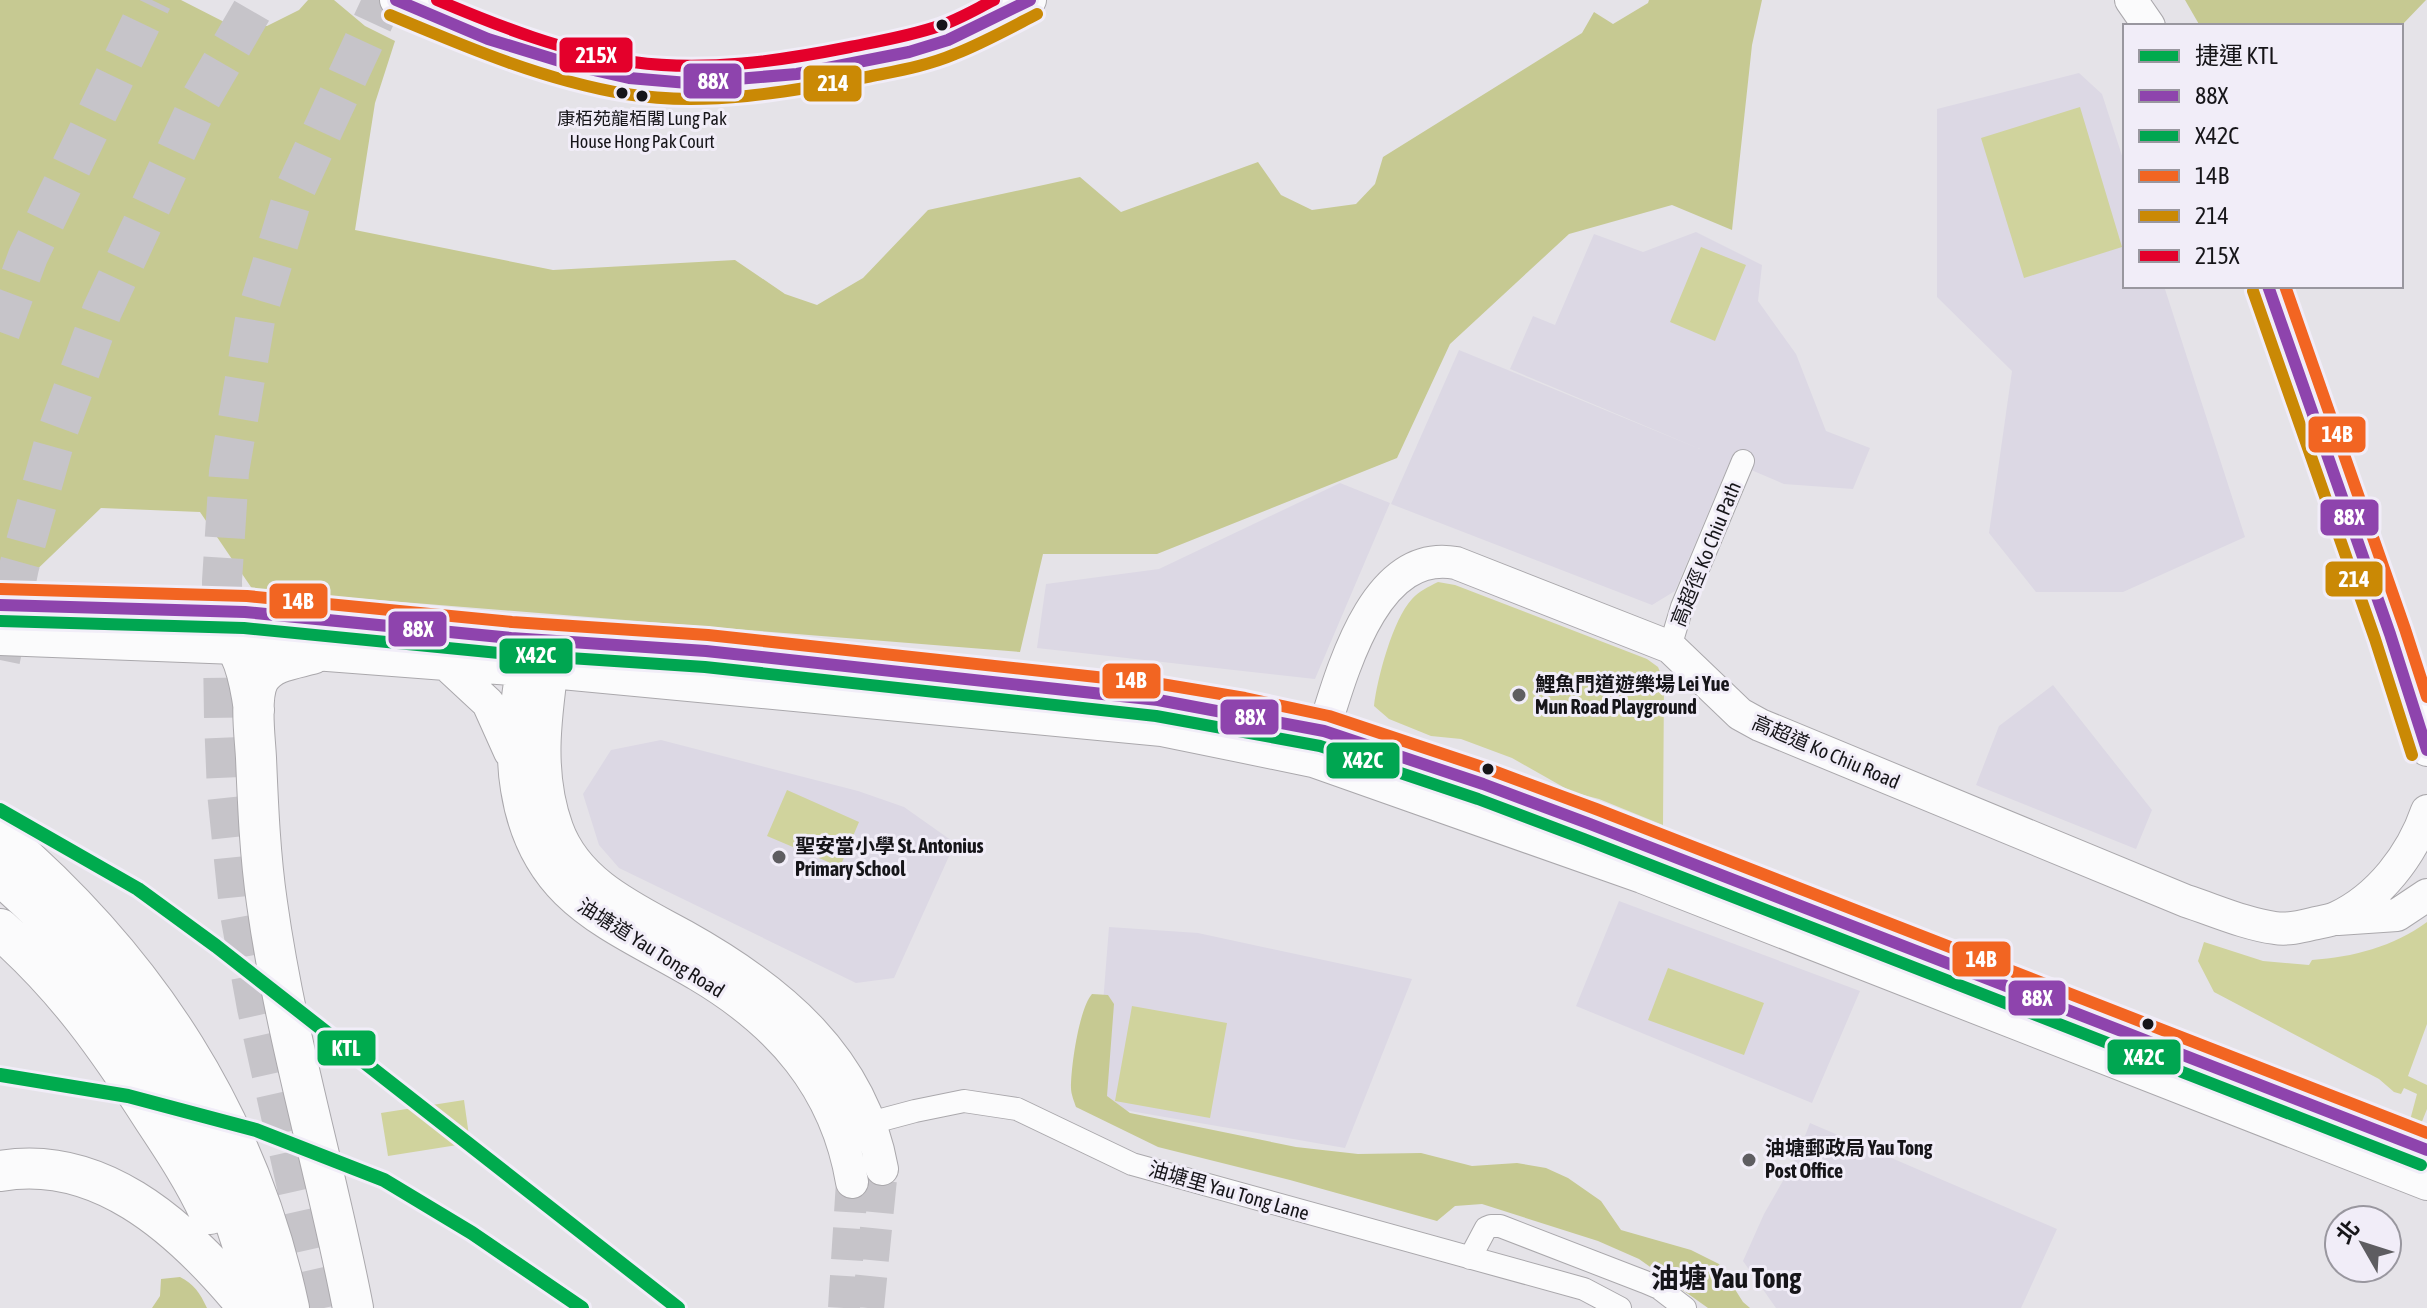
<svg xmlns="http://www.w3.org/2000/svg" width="2427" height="1308" viewBox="0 0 2427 1308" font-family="'Asap Condensed','Noto Sans TC',sans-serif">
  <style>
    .built { fill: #dcd8e4 }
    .green { fill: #d0d39d }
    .forest { fill: #c6c992 }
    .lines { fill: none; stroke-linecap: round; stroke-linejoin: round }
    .secondary-tunnel { stroke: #c6c4c9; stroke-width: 32; stroke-dasharray: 32 16; stroke-linecap: butt }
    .highway-tunnel { stroke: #c6c4c9; stroke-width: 40; stroke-dasharray: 40 20; stroke-linecap: butt }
    .street-casing { stroke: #aaa8ac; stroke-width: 24 }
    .secondary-casing { stroke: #aaa8ac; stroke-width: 34 }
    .highway-casing { stroke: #aaa8ac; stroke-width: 42 }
    .street { stroke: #fbfbfc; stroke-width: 22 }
    .secondary { stroke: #fbfbfc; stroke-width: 32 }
    .highway { stroke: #fbfbfc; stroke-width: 40 }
    .bus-1-casing { stroke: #f1edf8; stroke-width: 18 }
    .bus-2-casing { stroke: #f1edf8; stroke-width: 18 }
    .bus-3-casing { stroke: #f1edf8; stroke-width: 18 }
    .bus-4-casing { stroke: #f1edf8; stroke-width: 18 }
    .bus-5-casing { stroke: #f1edf8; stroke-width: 18 }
    .bus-1 { stroke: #8e44ad; stroke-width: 12 }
    .bus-2 { stroke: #00a651; stroke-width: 12 }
    .bus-3 { stroke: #f26522; stroke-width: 12 }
    .bus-4 { stroke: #ca8905; stroke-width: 12 }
    .bus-5 { stroke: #e4002b; stroke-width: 12 }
    .metro-1-casing { stroke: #f1edf8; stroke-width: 20 }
    .metro-1 { stroke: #00ab4e; stroke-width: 14 }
    .bus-dot { fill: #161519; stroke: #f1edf8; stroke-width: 3 }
    .poi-dot { fill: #5e5d61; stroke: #f1edf8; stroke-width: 3 }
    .labels { text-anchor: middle; stroke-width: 6; stroke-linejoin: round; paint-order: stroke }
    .bus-label { font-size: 18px; fill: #161519; stroke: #f1edf8 }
    .street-label { font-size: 20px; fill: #161519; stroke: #f1edf8 }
    .poi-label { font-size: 20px; font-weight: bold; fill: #161519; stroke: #f1edf8; text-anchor: start }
    .district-label { font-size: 28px; font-weight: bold; fill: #161519; stroke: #f1edf8 }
    .line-badge { stroke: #f1edf8; stroke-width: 3 }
    .badge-label { font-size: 22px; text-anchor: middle; font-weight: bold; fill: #fff }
  </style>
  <rect width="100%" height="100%" fill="#e5e3e8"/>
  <!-- built -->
  <path class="built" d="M2079 73 2102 94 2125 165V286H2164L2245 537 2123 592H2036L1989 533 2012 371 1937 297V109Z
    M1696 232 1762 265 1758 301 1796 354 1826 431 1870 448 1853 489 1784 484 1730 461 1675 591 1652 605 1391 504 1459 350 1700 449 1510 369 1533 316 1555 325 1594 234 1643 252Z
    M1340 483 1390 503 1315 679 1037 648 1046 584 1159 569Z
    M2053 685 2152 810 2136 849 1976 785 1999 726Z
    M661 740 858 791 904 807 955 843 894 978 856 983 619 868 599 845 583 794 611 750Z
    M1619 901 1860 991 1812 1103 1576 1006Z
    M1109 927 1198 933 1412 979 1345 1148 1095 1105Z
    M1810 1123 2057 1229 2021 1308H1776L1743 1261 1764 1214 1797 1156Z"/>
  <!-- green -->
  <path class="green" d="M2080 107 2122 247 2024 278 1981 138Z
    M1701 247 1746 265 1715 341 1670 322Z
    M1438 582 1455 585 1647 659 1658 667 1664 681 1663 825 1599 799 1572 792 1512 758 1461 739 1431 736 1389 719 1374 706C1377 679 1393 619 1412 599 1419 591 1428 587 1438 582Z
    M787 790 859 822 840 867 767 836Z
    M2427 922V1024L2408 1076 2427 1085V1109L2419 1129 2409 1124 2417 1094 2404 1088 2401 1094 2394 1092 2379 1079 2214 992 2198 961 2204 942 2263 961 2309 965 2312 960C2353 957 2393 947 2427 922Z
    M1668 968 1764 1003 1744 1055 1648 1020Z
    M1132 1006 1227 1023 1210 1118 1115 1101Z
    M464 1100 470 1143 388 1156 381 1113Z"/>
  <!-- forest -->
  <path class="forest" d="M0 0H181L232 26H267L299 10 308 0H334L365 26 395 41 375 103 355 230 553 270 735 260 785 294 817 305 863 278 928 210 1080 177 1121 212 1258 162 1281 195 1312 210 1356 204 1375 184 1383 157 1582 33 1594 12 1613 24 1648 3 1649 0H1762L1752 45 1732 230 1672 205 1569 234 1450 344 1397 458 1157 554H1043L1020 652 253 590 200 512 101 508 26 580H0Z
    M2185 0H2426L2401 26H2200Z
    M1092 994 1108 995 1114 1004 1107 1096 1130 1113 1296 1147 1358 1154 1421 1153 1472 1166 1517 1163 1546 1168 1568 1178 1601 1201 1621 1230 1691 1250 1719 1264 1743 1302 1750 1308H1708L1639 1259 1598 1241 1482 1204 1455 1206 1437 1221 1290 1180 1158 1147 1076 1107C1074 1101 1071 1094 1071 1088 1071 1066 1079 1009 1092 994Z
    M180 1277C194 1284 200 1293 207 1308H152L160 1296 161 1279Z"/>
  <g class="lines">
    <!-- secondary-tunnel -->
    <path class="secondary-tunnel" d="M844 1308 852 1182
      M868 1308 882 1169"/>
    <!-- highway-tunnel -->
    <path class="highway-tunnel" d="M0 332 28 256 152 0
      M0 660 19 567 56 436 102 311 200 100 258 0
      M324 1308 257 1008 239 908 227 792 224 719 222 581 229 472 255 320 294 192 383 0"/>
    <!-- street casing -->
    <g class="street-casing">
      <path id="street" d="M1670 647 1682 607 1743 461
        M855 1127 915 1111 964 1101 1017 1109 1132 1164 1584 1289 1620 1308
        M1470 1258 1486 1228 1491 1226H1500L1645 1282 1659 1288 1685 1308"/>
    </g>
    <!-- secondary casing -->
    <g class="secondary-casing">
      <path id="secondary" d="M396 0 488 39 576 66 629 78 688 83 797 74 909 52 948 40 1030 0
        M2131 0 2149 26
        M2268 286 2390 634 2427 750
        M0 605 245 612 511 638 706 651 1158 700 1242 714 1324 731 1483 784 1590 824 2427 1150
        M0 639 236 648 551 672 1162 730 1313 761 1642 877 2427 1184
        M525 650C518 696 509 743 517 789 535 902 612 924 698 975 779 1023 836 1087 852 1182
        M554 653C546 712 536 770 557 828 577 884 635 909 684 936 779 989 862 1057 882 1169
        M446 664 488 703 510 752
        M1317 751C1338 689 1368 547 1456 563L1670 647 1740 714 1760 725 2186 901C2214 910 2245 924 2275 928 2287 930 2300 927 2312 924 2320 922 2329 921 2336 918 2379 898 2412 855 2427 811
        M2338 919 2397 915 2427 895"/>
    </g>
    <!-- highway casing -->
    <g class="highway-casing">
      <path id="highway" d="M188 610C197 614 208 618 216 624 243 641 250 681 254 710
        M312 654C293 659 270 661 259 679 249 698 255 736 256 758 258 806 260 855 267 903 286 1040 327 1173 353 1308
        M0 836C148 963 248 1116 289 1308
        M0 875C130 986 223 1141 259 1308
        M0 929C65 986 108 1047 154 1119 174 1149 195 1181 210 1214
        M0 1171C98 1154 178 1225 237 1294"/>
    </g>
    <!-- street -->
    <use href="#street" class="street"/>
    <!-- secondary -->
    <use href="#secondary" class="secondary"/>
    <!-- highway -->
    <use href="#highway" class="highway"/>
    <!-- bus-1 casing -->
    <g class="bus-1-casing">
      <path id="bus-1" d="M396 0 488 39 576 66 629 78 688 83 797 74 909 52 948 40 1030 0
        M2268 286 2390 634 2427 750
        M0 605 245 612 511 638 706 651 1158 700 1324 731 1483 784 1590 824 2427 1150"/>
    </g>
    <!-- bus-2 casing -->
    <g class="bus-2-casing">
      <path id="bus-2" d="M0 621 244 628 509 654 705 667 1156 716 1320 746 1478 799 1584 839 2421 1165"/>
    </g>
    <!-- bus-3 casing -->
    <g class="bus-3-casing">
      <path id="bus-3" d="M2285 286 2405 629 2427 697
        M0 589 247 596 512 622 708 635 1161 684 1245 698 1329 716 1488 769 1596 809 2427 1133"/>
    </g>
    <!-- bus-4 casing -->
    <g class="bus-4-casing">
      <path id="bus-4" d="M390 15C466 47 543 80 626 94 705 107 789 92 867 77 896 71 927 66 955 54 983 43 1010 28 1037 14
        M2253 291 2375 639 2412 755"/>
    </g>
    <!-- bus-5 casing -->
    <g class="bus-5-casing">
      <path id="bus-5" d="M437 0C498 26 567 53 633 62 705 72 780 61 850 47 880 41 910 36 939 26 958 20 976 9 994 0"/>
    </g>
    <!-- bus-1 -->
    <use href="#bus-1" class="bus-1"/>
    <!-- bus-2 -->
    <use href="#bus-2" class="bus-2"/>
    <!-- bus-3 -->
    <use href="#bus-3" class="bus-3"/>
    <!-- bus-4 -->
    <use href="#bus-4" class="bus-4"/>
    <!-- bus-5 -->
    <use href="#bus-5" class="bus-5"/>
    <!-- metro-1 casing -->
    <g class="metro-1-casing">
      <path id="metro-1" d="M0 810 138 889 216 946 678 1308
        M0 1075 128 1096 256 1130 384 1180 472 1233 582 1308"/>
    </g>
    <!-- metro-1 -->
    <use href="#metro-1" class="metro-1"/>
  </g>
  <!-- markers -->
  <g class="bus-dot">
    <circle cx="942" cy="25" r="7"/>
    <circle cx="622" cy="93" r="7"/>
    <circle cx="642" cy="96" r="7"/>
    <circle cx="1488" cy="769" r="7"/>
    <circle cx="2148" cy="1024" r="7"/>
  </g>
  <g class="poi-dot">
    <circle cx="1519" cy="695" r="8"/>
    <circle cx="779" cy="857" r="8"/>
    <circle cx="1749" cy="1160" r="8"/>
  </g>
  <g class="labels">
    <!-- bus labels -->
    <g class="bus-label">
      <text x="642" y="125">康栢苑龍栢閣 Lung Pak<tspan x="642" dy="23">House Hong Pak Court</tspan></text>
    </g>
    <!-- street labels -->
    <g class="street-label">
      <text transform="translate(1706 554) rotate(-68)" y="7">高超徑 Ko Chiu Path</text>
      <text transform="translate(1826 752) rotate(23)" y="7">高超道 Ko Chiu Road</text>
      <text transform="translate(651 948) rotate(32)" y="7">油塘道 Yau Tong Road</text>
      <text transform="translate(1229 1191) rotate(16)" y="7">油塘里 Yau Tong Lane</text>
    </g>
    <!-- poi labels -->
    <g class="poi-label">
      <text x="1535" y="691">鯉魚門道遊樂場 Lei Yue<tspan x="1535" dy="23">Mun Road Playground</tspan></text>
      <text x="795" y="853">聖安當小學 St. Antonius<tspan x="795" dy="23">Primary School</tspan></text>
      <text x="1765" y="1155">油塘郵政局 Yau Tong<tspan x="1765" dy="23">Post Office</tspan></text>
    </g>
    <!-- district labels -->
    <g class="district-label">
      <text x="1726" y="1288">油塘 Yau Tong</text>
    </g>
  </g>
  <g class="line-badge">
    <rect x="558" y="36" width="76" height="38" rx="8" fill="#e4002b"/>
    <rect x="682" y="62" width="61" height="38" rx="8" fill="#8e44ad"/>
    <rect x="802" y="64" width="61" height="39" rx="8" fill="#ca8905"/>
    <rect x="2307" y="415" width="60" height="39" rx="8" fill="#f26522"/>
    <rect x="2319" y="498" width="61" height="39" rx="8" fill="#8e44ad"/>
    <rect x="2324" y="560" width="60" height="38" rx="8" fill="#ca8905"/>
    <rect x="268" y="582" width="61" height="38" rx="8" fill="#f26522"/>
    <rect x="387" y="610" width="61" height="38" rx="8" fill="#8e44ad"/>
    <rect x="498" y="637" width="76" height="38" rx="8" fill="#00a651"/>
    <rect x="1101" y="662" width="61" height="38" rx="8" fill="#f26522"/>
    <rect x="1219" y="698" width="61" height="38" rx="8" fill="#8e44ad"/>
    <rect x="1325" y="741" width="76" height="39" rx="8" fill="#00a651"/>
    <rect x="1951" y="940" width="61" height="38" rx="8" fill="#f26522"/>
    <rect x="2007" y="979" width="60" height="38" rx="8" fill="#8e44ad"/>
    <rect x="316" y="1029" width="61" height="38" rx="8" fill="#00ab4e"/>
    <rect x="2106" y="1038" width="76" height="38" rx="8" fill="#00a651"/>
  </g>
  <g class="badge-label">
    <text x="596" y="63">215X</text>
    <text x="713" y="89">88X</text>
    <text x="833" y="91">214</text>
    <text x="2337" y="442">14B</text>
    <text x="2349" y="525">88X</text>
    <text x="2354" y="587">214</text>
    <text x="298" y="609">14B</text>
    <text x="418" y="637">88X</text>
    <text x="536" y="663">X42C</text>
    <text x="1131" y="688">14B</text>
    <text x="1250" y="725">88X</text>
    <text x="1363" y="768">X42C</text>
    <text x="1981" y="967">14B</text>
    <text x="2037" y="1006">88X</text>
    <text x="346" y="1056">KTL</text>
    <text x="2144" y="1065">X42C</text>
  </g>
  <!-- legend -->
  <rect x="2123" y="24" width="280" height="264" fill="#f1edf8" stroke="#99979f" stroke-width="2"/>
  <rect x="2139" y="50" width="40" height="12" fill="#00ab4e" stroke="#99979f" stroke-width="2"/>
  <text x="2195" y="64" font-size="24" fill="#161519">捷運 KTL</text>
  <rect x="2139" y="90" width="40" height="12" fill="#8e44ad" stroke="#99979f" stroke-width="2"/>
  <text x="2195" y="104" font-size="24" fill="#161519">88X</text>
  <rect x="2139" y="130" width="40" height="12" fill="#00a651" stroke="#99979f" stroke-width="2"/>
  <text x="2195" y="144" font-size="24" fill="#161519">X42C</text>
  <rect x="2139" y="170" width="40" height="12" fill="#f26522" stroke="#99979f" stroke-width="2"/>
  <text x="2195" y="184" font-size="24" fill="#161519">14B</text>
  <rect x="2139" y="210" width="40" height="12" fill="#ca8905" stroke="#99979f" stroke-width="2"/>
  <text x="2195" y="224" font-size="24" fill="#161519">214</text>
  <rect x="2139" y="250" width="40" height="12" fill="#e4002b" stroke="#99979f" stroke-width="2"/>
  <text x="2195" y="264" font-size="24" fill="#161519">215X</text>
  <!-- north arrow -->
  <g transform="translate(2363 1244) rotate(309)"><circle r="38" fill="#f1edf8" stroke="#99979f" stroke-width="2"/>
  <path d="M0-6L14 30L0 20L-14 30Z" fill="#5e5d61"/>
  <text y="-12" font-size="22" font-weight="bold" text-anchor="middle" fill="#161519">北</text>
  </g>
</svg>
